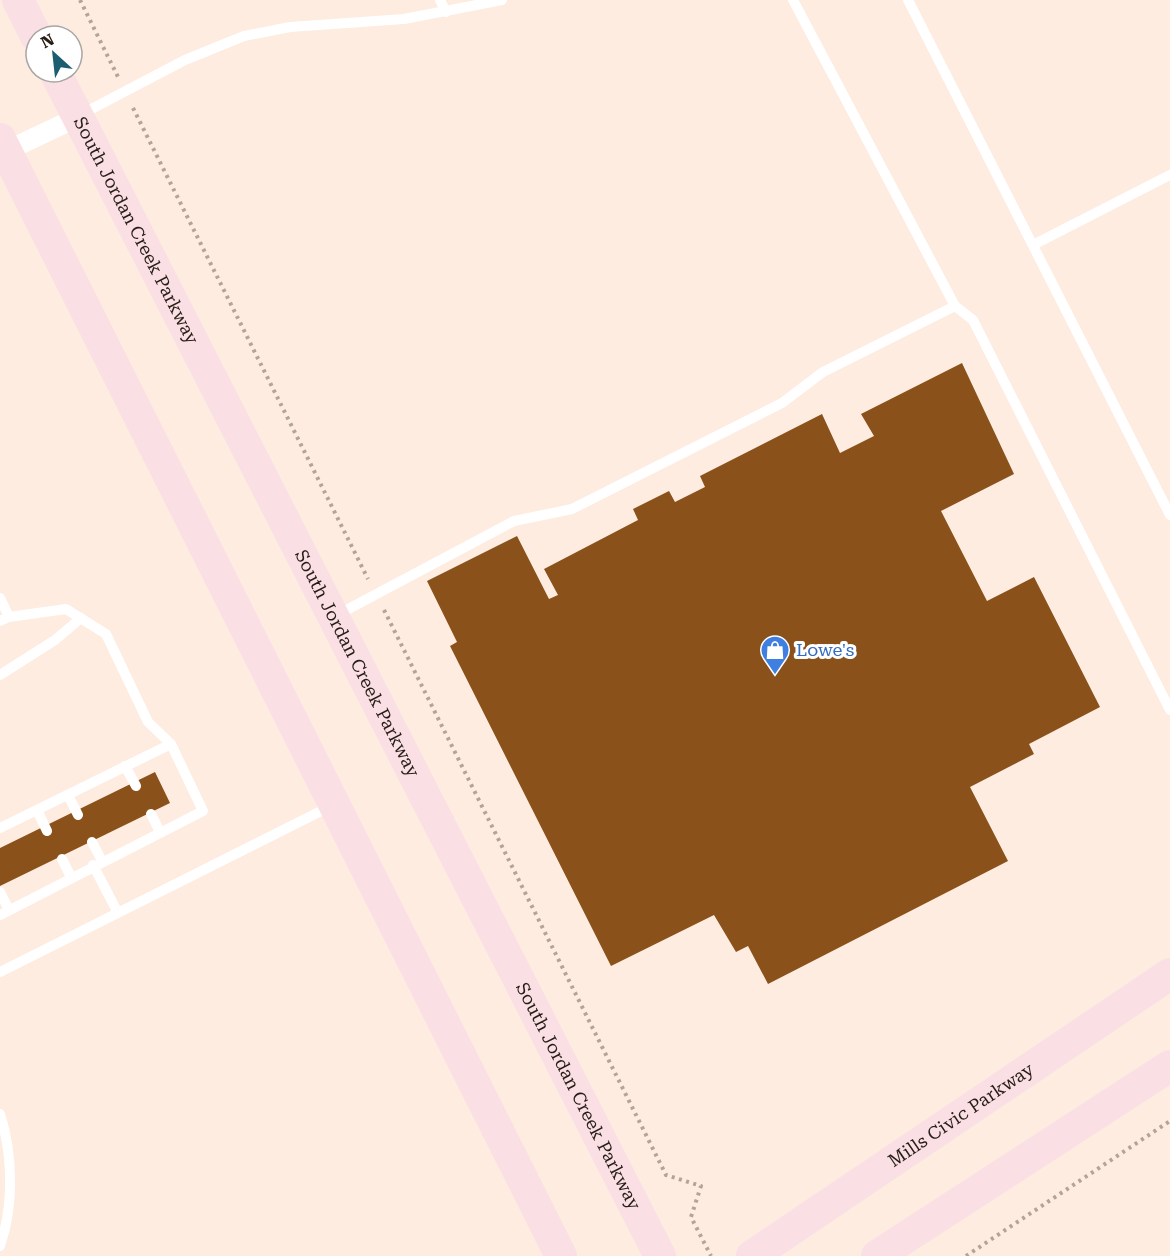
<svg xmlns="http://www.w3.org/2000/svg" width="1170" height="1256" viewBox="0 0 1170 1256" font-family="'Roboto Serif',serif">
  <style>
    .building { fill: #8a511b }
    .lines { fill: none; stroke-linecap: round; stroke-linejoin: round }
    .path { stroke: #b2a499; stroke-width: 4; stroke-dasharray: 3 4.5; stroke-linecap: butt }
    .lane { stroke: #fff; stroke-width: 10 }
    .street { stroke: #fff; stroke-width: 20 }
    .primary { stroke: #fadfe4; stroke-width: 32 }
    .labels { text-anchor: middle; stroke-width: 6; stroke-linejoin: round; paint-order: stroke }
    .street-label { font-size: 18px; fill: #271d16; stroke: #fff }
    .shop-label { font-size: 18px; fill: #366cbe; stroke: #fff; text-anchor: start }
  </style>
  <rect width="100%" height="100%" fill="#fdecdf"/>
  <!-- building -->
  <path class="building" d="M962 363 1014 474 941 511 987 601 1034 577 1100 707 1029 744 1034 754 970 787 1008 861 768 984 748 946 736 952 714 915 611 966 450 646 457 642 427 581 517 536 549 599 558 595 544 569 638 520 633 509 669 491 675 502 705 487 700 476 822 414 840 453 874 436 861 414Z
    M155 772 170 803 0 886V848Z"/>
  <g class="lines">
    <!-- path -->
    <path class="path" d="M80 0 118 77
      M133 108 368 579
      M384 610 666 1175 701 1186 691 1217 711 1256
      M966 1256 1170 1121"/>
    <!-- lane -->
    <path class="lane" d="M440 0 446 12
      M793 0 955 306 973 320 1170 710
      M908 0 1170 515
      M80 115 185 60 244 36 290 27 404 19 502 0
      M1033 245 1170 175
      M0 598 9 617 0 621
      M337 615 514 521 572 509 782 403 823 372 955 306
      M0 675 55 640 81 618
      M125 766 136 786
      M68 795 78 815
      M37 810 47 831
      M151 814 160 832
      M0 828 171 744
      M92 842 102 861
      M62 859 71 877
      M93 865 118 913
      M0 892 9 910
      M0 915 203 811 171 744 148 722 106 634 66 609 9 617
      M0 972 331 806
      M0 1114C13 1155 14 1205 0 1246"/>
    <!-- street -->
    <path class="street" d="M0 154 78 117"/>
    <!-- primary -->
    <g class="primary">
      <path d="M18 0 36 36"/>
      <path id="s1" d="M55 72 660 1256"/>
      <path d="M0 139 561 1256"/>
      <path id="s2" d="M752 1256 1170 974"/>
      <path d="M877 1256 1170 1066"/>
    </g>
  </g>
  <!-- icons -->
  <defs>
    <g id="shop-pin" transform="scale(1.5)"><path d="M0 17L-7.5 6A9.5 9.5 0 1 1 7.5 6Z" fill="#3f7fe0" stroke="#fff"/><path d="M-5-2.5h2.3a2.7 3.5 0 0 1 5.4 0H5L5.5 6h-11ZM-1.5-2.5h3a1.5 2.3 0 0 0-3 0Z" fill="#fff"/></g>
  </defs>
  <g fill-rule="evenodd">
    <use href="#shop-pin" x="775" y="650"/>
  </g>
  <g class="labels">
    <!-- street labels -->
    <g class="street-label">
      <text dy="6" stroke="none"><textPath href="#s1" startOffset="178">South Jordan Creek Parkway</textPath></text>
      <text dy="6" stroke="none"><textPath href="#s1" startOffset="664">South Jordan Creek Parkway</textPath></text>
      <text dy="6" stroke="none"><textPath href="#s1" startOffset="1150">South Jordan Creek Parkway</textPath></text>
      <text dy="6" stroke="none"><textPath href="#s2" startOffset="252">Mills Civic Parkway</textPath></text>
    </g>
    <!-- shop labels -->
    <g class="shop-label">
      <text x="796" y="656">Lowe's</text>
    </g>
  </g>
  <!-- north arrow -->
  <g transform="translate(54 54) rotate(333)"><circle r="28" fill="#ffffff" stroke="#a9a5a2" stroke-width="1.5"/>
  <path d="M0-4.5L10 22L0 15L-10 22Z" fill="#1b5e72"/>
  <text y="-9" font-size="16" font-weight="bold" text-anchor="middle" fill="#271d16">N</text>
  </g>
</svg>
